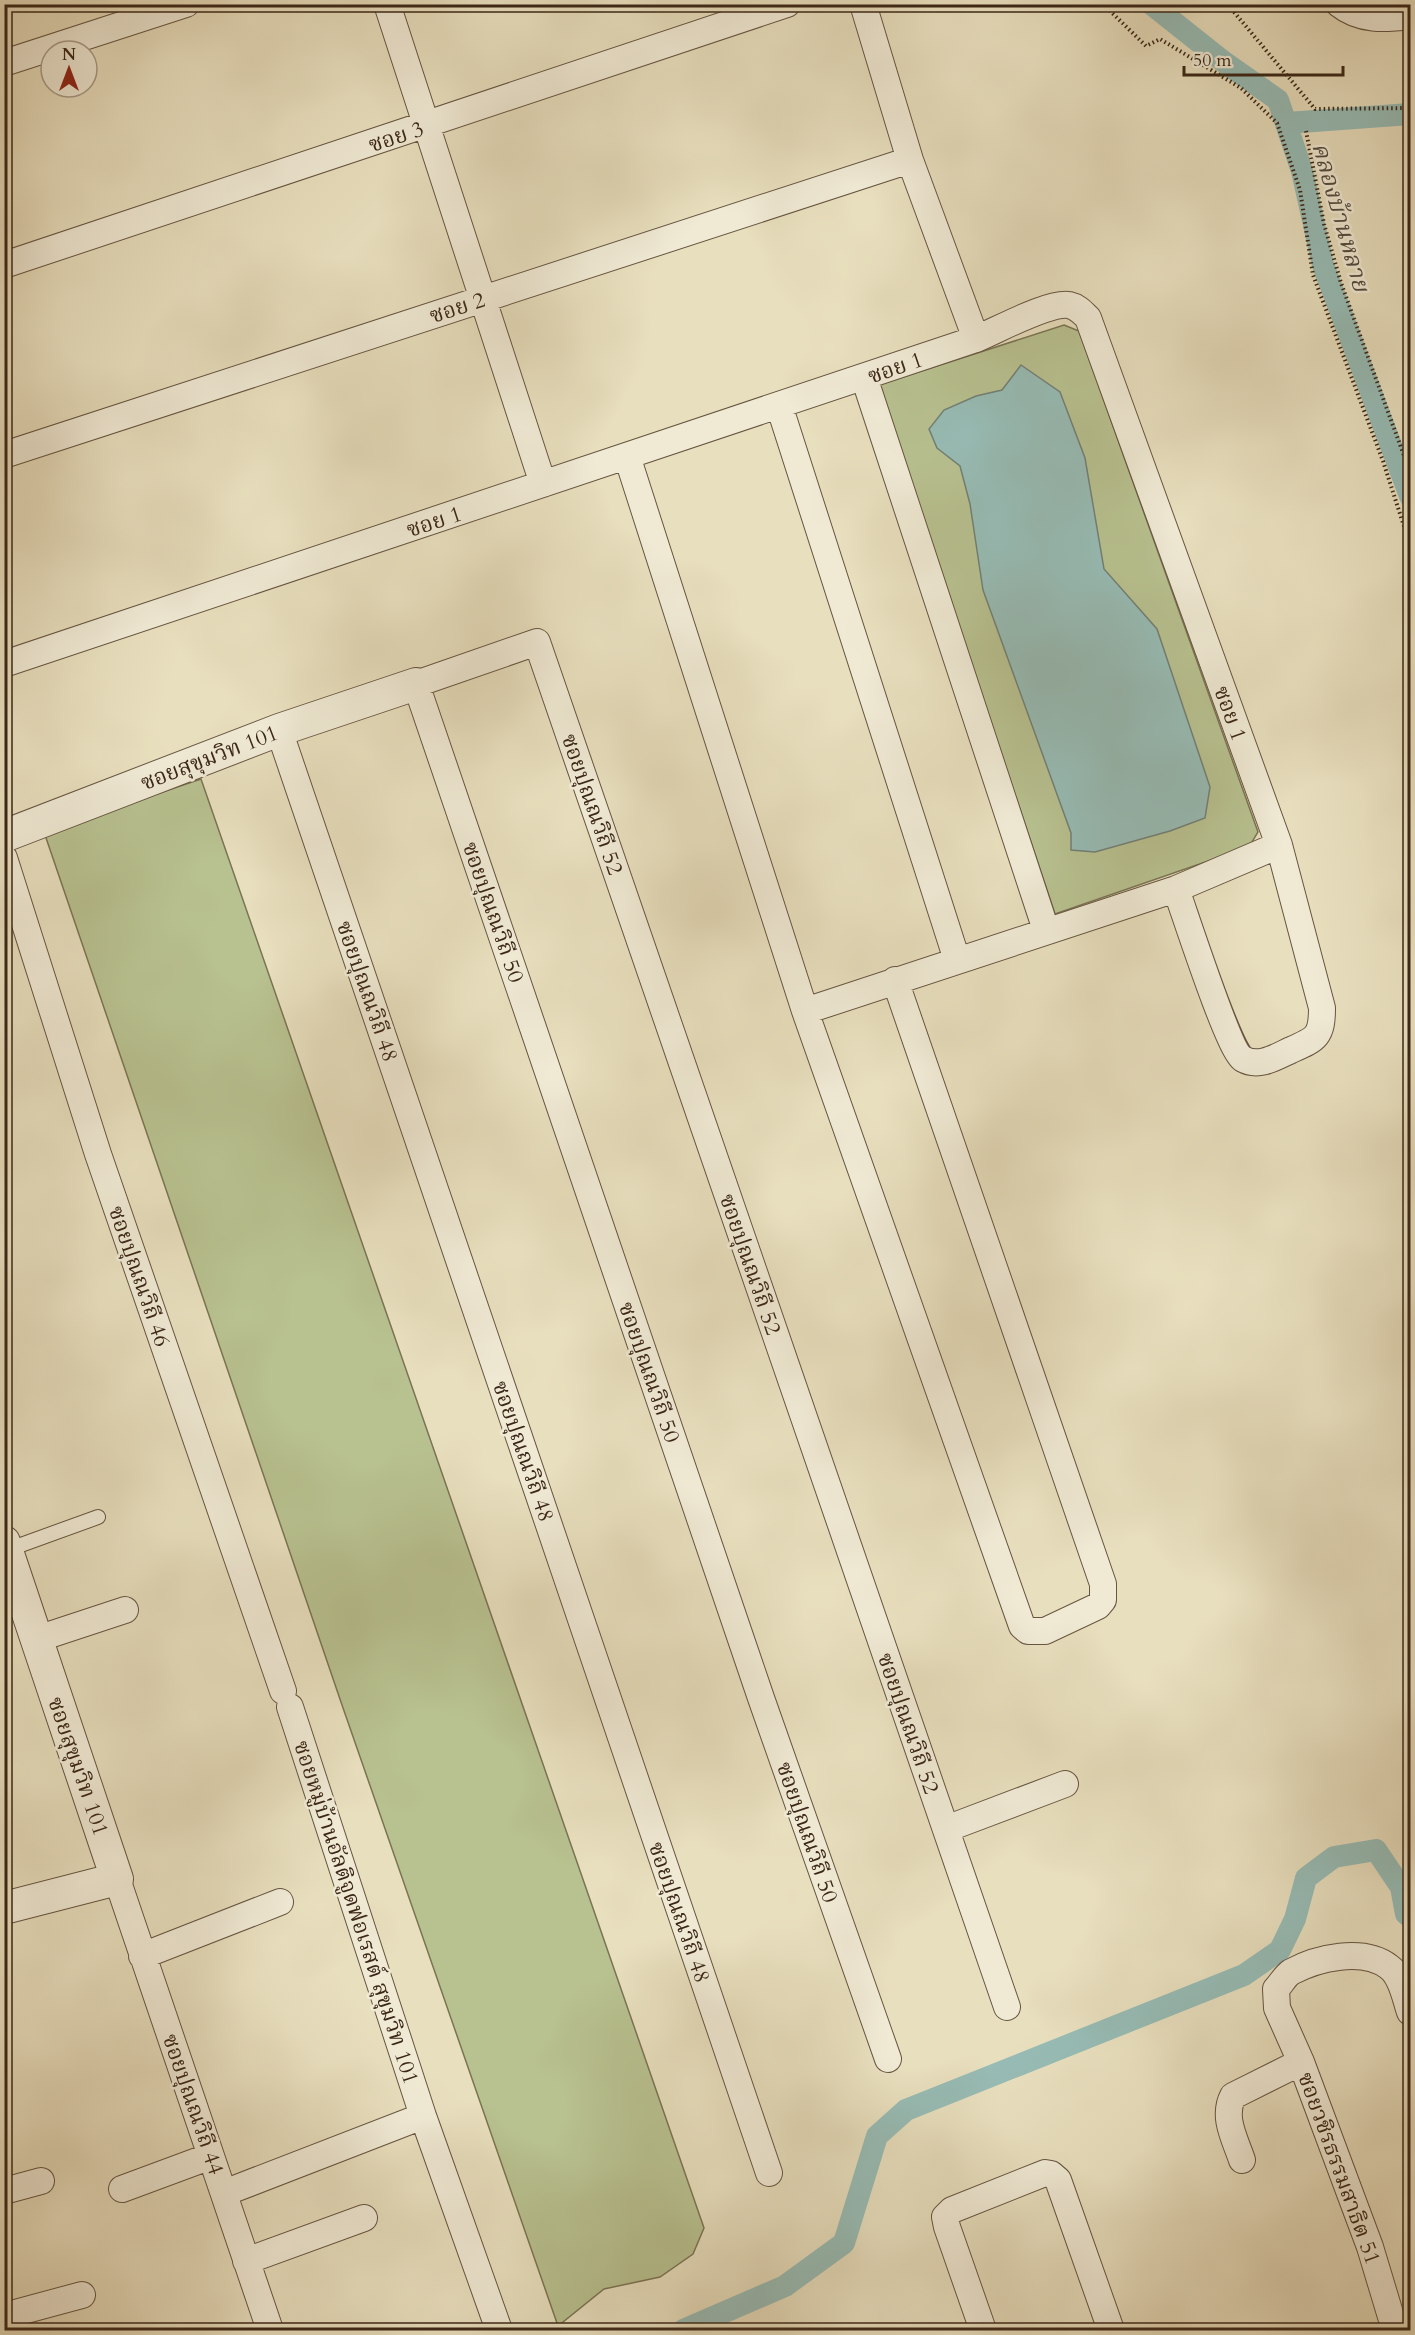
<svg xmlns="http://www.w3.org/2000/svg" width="1415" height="2335" viewBox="0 0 1415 2335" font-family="Cardo,'Noto Serif Thai',serif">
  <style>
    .green { fill: #b8c190; stroke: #7a7454; stroke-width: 1.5 }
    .water { fill: #97bcb5; stroke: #728076; stroke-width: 1.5 }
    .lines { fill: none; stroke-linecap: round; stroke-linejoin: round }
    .canal { stroke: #97bcb5; stroke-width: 22 }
    .service-casing { stroke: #665541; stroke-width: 16 }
    .minor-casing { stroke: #665541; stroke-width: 28 }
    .tertiary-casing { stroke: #665541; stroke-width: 34 }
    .path { stroke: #3b2717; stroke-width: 4; stroke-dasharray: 1.5 3; stroke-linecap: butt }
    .service { stroke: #f0ead5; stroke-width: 14 }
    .minor { stroke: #f0ead5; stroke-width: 26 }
    .tertiary { stroke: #f0ead5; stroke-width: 32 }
    .labels { text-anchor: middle; stroke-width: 5; stroke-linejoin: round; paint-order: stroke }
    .street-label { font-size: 22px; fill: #3b2717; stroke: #f0ead5 }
    .water-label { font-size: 24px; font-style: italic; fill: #524c3e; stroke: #f0ead5 }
  </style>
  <rect width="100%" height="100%" fill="#e8dfbe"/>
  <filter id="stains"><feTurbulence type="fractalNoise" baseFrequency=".00333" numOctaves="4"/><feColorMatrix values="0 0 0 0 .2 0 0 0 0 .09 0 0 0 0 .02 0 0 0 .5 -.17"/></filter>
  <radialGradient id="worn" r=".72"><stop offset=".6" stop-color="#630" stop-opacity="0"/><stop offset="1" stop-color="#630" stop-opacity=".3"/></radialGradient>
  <!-- green -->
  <path class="green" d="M1064 325 1079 331 1258 832 1249 847 1055 914 878 385Z
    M201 779 704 2228 693 2254 660 2277 604 2289 558 2326 342 1705 44 832Z"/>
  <!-- water -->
  <path class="water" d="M1021 365 1060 392 1085 458 1104 569 1157 629 1210 787 1205 818 1170 831 1095 852 1071 850V833L983 590 970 504 960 466 937 448 929 429 944 410 976 396 1002 390Z"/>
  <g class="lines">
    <!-- canal -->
    <path class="canal" d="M1151 4 1224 62 1278 100 1302 171 1323 265 1410 496
      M1287 123 1410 114
      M683 2330 785 2286 844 2243 877 2136 906 2110 1244 1975 1280 1950 1295 1919 1306 1878 1334 1857 1376 1850 1401 1887 1406 1914 1410 1917"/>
    <!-- service casing -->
    <g class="service-casing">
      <path id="service" d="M7 1550 98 1517"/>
    </g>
    <!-- minor casing -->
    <g class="minor-casing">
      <path id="minor" d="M387 4 543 484
        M863 4 910 160 976 339
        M1339 4C1360 21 1385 19 1410 16
        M4 63 186 4
        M4 265 787 4
        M864 377 1046 930
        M779 405 957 960
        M4 455 910 160
        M627 456 805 1011 1022 1626 1028 1631H1045L1098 1606 1103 1600V1584L895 980
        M4 664 976 339C998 330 1048 302 1069 305 1078 307 1082 312 1088 318L1279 845 1322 1008C1322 1037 1316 1039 1291 1050 1276 1057 1259 1068 1243 1059 1229 1051 1185 914 1176 889
        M279 730 769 2173
        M4 858 98 1154 283 1691
        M805 1011 1176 889 1279 845
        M37 1639 125 1610
        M290 1707 423 2116 499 2330
        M946 1829 1065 1784
        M117 1879 270 2330
        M142 1956 280 1902
        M888 2059 761 1698 416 684 537 642 1007 2007
        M1242 2160C1235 2139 1222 2117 1233 2096L1301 2062
        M122 2189 211 2156
        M4 2191 41 2181
        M224 2193 423 2116
        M246 2261 364 2218
        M4 2316 82 2295
        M983 2330 947 2227 945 2217 952 2210 1045 2173 1051 2174 1058 2180 1111 2330
        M1395 2330 1370 2247 1301 2062 1277 2008 1276 1989C1281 1984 1285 1976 1291 1972 1317 1958 1363 1947 1389 1967 1402 1976 1405 1998 1410 2012"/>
    </g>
    <!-- tertiary casing -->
    <g class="tertiary-casing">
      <path id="tertiary" d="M4 836 279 730 416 684
        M4 1542 117 1879 4 1908"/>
    </g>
    <!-- path -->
    <path class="path" d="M1103 4 1146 46 1160 39 1241 88 1277 123 1300 190 1313 275 1383 461 1410 545
      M1230 4 1234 12 1315 109 1410 108
      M1306 131 1324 224 1341 283 1410 472"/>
    <!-- service -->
    <use href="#service" class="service"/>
    <!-- minor -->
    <use href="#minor" class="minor"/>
    <!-- tertiary -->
    <use href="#tertiary" class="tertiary"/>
  </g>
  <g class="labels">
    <!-- street labels -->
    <g class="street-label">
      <text transform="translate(396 136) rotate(-18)" y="8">ซอย 3</text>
      <text transform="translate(457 307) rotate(-18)" y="8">ซอย 2</text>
      <text transform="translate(895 367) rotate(-19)" y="8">ซอย 1</text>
      <text transform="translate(434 521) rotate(-18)" y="8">ซอย 1</text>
      <text transform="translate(1231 713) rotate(70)" y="8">ซอย 1</text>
      <text transform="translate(209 757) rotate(-21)" y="8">ซอยสุขุมวิท 101</text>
      <text transform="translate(593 804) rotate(71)" y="8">ซอยปุณณวิถี 52</text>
      <text transform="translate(494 912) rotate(71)" y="8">ซอยปุณณวิถี 50</text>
      <text transform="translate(368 991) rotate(71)" y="8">ซอยปุณณวิถี 48</text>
      <text transform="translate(751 1264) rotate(71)" y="8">ซอยปุณณวิถี 52</text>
      <text transform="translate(140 1276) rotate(71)" y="8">ซอยปุณณวิถี 46</text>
      <text transform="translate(650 1372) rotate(71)" y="8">ซอยปุณณวิถี 50</text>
      <text transform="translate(524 1451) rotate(71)" y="8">ซอยปุณณวิถี 48</text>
      <text transform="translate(909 1723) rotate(71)" y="8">ซอยปุณณวิถี 52</text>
      <text transform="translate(79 1766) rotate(71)" y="8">ซอยสุขุมวิท 101</text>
      <text transform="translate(808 1832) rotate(71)" y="8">ซอยปุณณวิถี 50</text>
      <text transform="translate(357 1912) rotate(72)" y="8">ซอยหมู่บ้านอัลติจูดฟอเรสต์ สุขุมวิท 101</text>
      <text transform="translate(680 1912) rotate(71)" y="8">ซอยปุณณวิถี 48</text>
      <text transform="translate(194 2104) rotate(71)" y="8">ซอยปุณณวิถี 44</text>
      <text transform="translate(1340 2168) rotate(70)" y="8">ซอยวชิรธรรมสาธิต 51</text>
    </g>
    <!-- water labels -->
    <g class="water-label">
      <text transform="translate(1341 217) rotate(74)" y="8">คลองบ้านหลาย</text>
    </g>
  </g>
  <!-- margin -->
  <rect width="1415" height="2335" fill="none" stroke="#e8dfbe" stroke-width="24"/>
  <rect x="6" y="6" width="1403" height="2323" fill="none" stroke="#3b2717" stroke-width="3"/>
  <rect x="12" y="12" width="1391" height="2311" fill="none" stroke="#3b2717" stroke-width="1.5"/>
  <!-- north arrow -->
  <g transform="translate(69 69)"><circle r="28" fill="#f0ead5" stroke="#a89c89" stroke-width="1.5"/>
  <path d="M0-4.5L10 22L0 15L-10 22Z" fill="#8f2418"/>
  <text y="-9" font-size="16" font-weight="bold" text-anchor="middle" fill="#3b2717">N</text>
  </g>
  <!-- scale -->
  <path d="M1184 66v9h159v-9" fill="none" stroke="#3b2717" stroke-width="3"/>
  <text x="1193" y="66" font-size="18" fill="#3b2717" stroke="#f0ead5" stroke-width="4.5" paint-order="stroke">50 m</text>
  <rect width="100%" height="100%" filter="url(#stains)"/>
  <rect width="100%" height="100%" fill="url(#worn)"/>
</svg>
